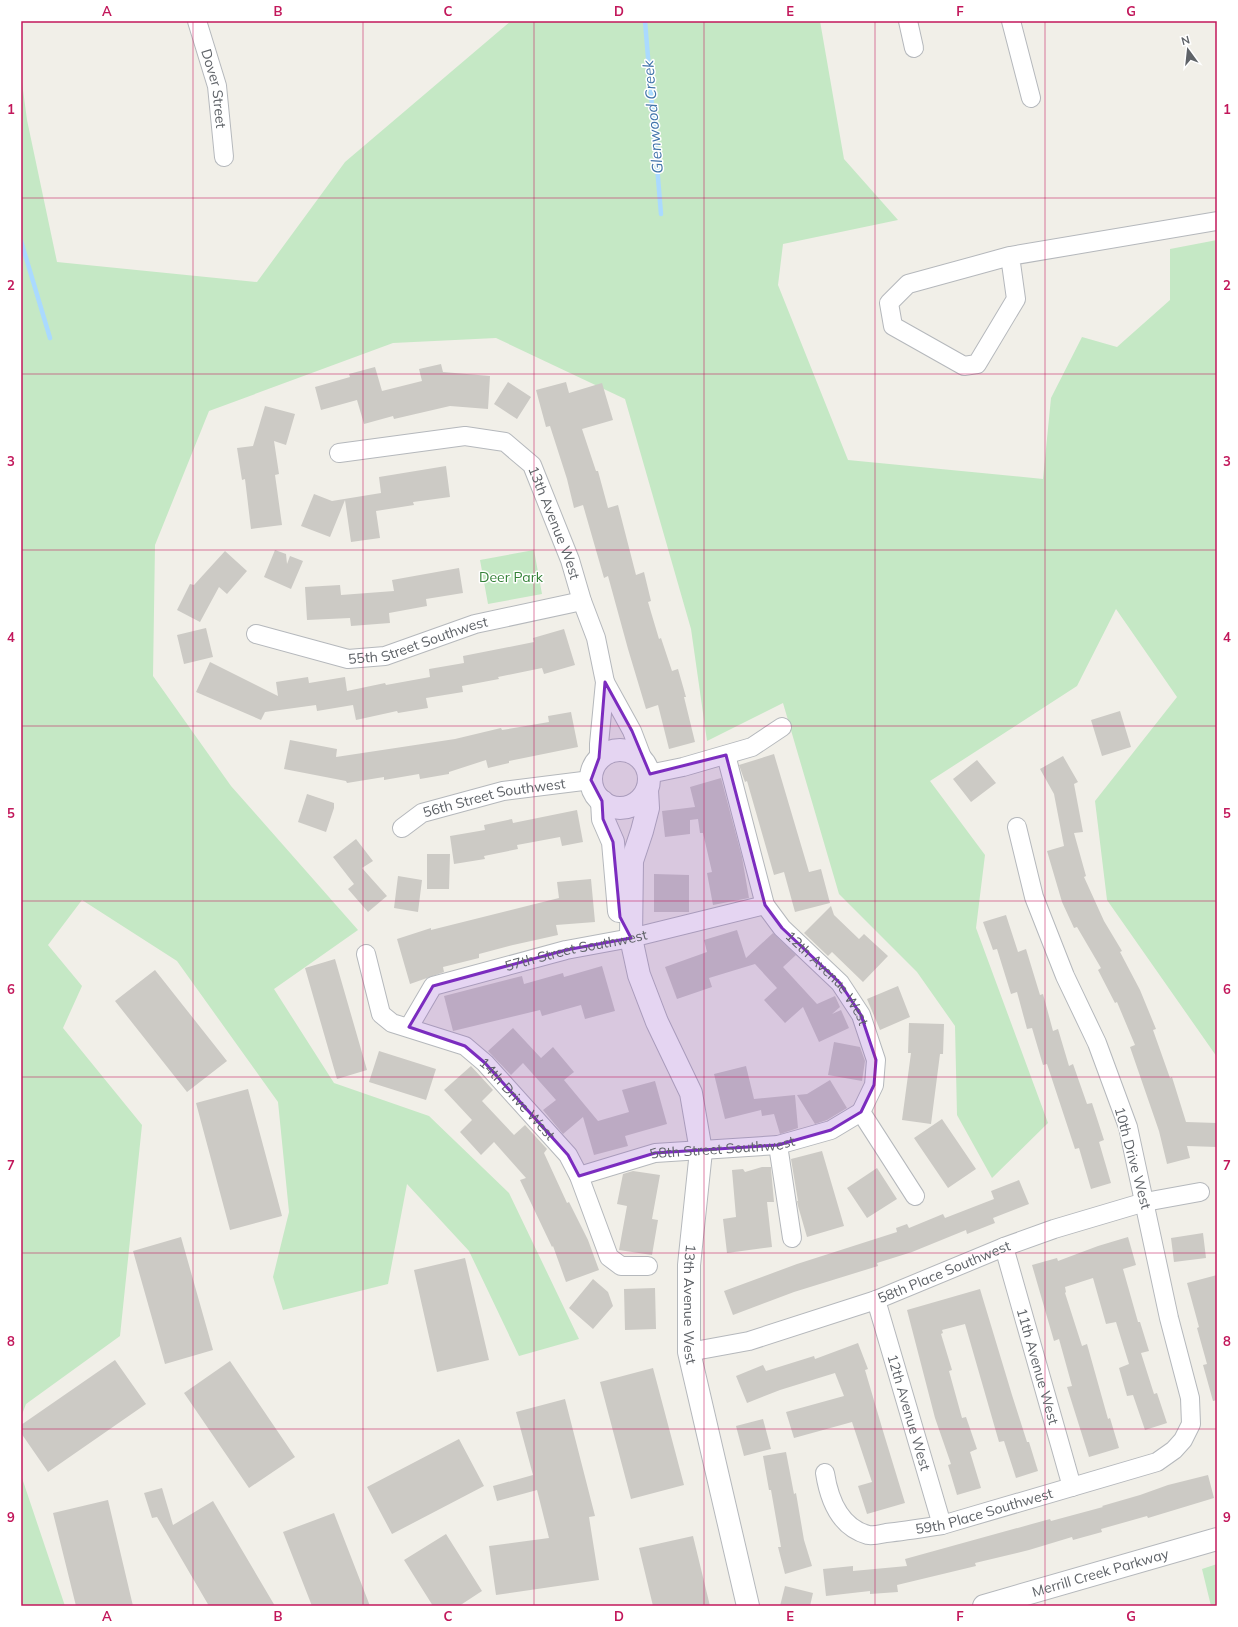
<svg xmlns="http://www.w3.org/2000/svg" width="1238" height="1627" viewBox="0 0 1238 1627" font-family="Mulish,sans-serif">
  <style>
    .green { fill: #c5e8c5 }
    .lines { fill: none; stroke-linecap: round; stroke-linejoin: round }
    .stream { stroke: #aadaff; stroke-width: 4.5 }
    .building { fill: #cccac5 }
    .minor-casing { stroke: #b5b8bc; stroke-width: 20 }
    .tertiary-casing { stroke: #b5b8bc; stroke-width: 24 }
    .minor { stroke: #fff; stroke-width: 18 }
    .tertiary { stroke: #fff; stroke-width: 22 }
    .marked { fill: #7b2cbf; fill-opacity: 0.2; stroke: #7b2cbf; stroke-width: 3; stroke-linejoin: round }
    .grid { fill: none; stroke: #c2185b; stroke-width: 1; stroke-opacity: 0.55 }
    .labels { text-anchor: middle; stroke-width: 3; stroke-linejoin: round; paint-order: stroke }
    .street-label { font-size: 14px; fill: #5f6368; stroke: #fff }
    .park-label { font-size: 14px; fill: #348238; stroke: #fff }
    .water-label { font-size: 15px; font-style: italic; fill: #4174aa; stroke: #fff }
    .neatline { fill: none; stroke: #c2185b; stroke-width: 1.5 }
    .grid-label { font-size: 13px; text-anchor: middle; font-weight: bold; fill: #c2185b }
  </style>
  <rect width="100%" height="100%" fill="#f1efe8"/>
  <!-- green -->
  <path class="green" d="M511 21H820L844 159 898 220 783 244 778 285 848 460 1043 479 1051 398 1082 337 1117 347 1170 300V249L1217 240V1057L1107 900 1095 801 1177 697 1116 609 1077 686 930 781 985 855 976 928 1048 1123 992 1178 957 1115 955 1026 917 972 839 894 783 703 707 741 691 629 625 399 496 338 393 343 209 411 155 545 153 676 231 786 358 930 274 989 334 1083 429 1116 509 1193 579 1339 519 1356 469 1251 407 1184 388 1284 283 1310 273 1277 289 1212 278 1102 177 961 82 900 48 945 82 986 63 1028 142 1125 120 1336 26 1404 21 1417V75L27 120 57 262 257 282 345 162Z
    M534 550 542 594 488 604 480 560Z
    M21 1475 65 1606H21Z
    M1217 1564V1606H1211L1202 1569Z"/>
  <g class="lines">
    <!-- stream -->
    <path class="stream" d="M645 21 661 214
      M21 241 50 338"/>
  </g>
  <!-- building -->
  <path class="building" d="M441 364 443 372 490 376 488 409 450 406 394 419 393 416 364 424 357 400 321 410 315 387 350 377 349 374 375 367 382 391 422 381 419 369Z
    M508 382 531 397 517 419 494 404Z
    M566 382 569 393 602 383 613 420 582 429 596 471H598L608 508 618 505 636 575 644 572 651 601 648 602 659 639 661 638 672 671 678 669 686 697H684L695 742 669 749 658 705 646 709 628 649 608 576 604 578 583 505 574 508 567 479 550 426 546 427 536 390Z
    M265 406 295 414 286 445 274 441 279 474 275 475 282 525 251 529 245 479 242 480 237 448 253 446Z
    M446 466 450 497 413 502 414 505 376 511 380 538 351 542 345 500 330 537 301 526 314 494 332 501 381 493 379 477Z
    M275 550 286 554 287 564 290 556 303 561 291 589 264 577Z
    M225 551 247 571 227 594 219 587 200 622 177 610 190 584 194 585Z
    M459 568 463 593 426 599 427 606 389 613 390 623 351 626 350 618 307 620 305 587 340 585 341 595 394 591 392 580Z
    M206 628 213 657 184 664 177 635Z
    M564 629 575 665 544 674 542 668 498 677 499 679 462 686 463 692 426 698 428 708 398 713 397 711 356 720 353 705 317 711 316 705 265 712 261 720 196 692 210 662 278 696 276 682 308 677 309 683 345 677 347 691 385 683 386 685 430 677 429 669 464 663 463 656 534 642 533 638Z
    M1120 711 1131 747 1102 756 1091 720Z
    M571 712 578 747 509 761V763L488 768 486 760 449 772V774L420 779 419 774 384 780V777L347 783 346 781 284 769 290 740 337 749 336 757 455 739 501 728 502 730 549 722 548 716Z
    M774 754 809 872 821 869 830 903 795 912 784 872 774 875 747 781 745 782 739 765Z
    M1063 756 1078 782 1074 784 1083 832 1074 833 1086 876 1084 877 1104 921 1122 951 1120 952 1140 990 1156 1029 1153 1030 1170 1078 1172 1077 1186 1122 1217 1123V1147L1187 1146 1190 1158 1167 1164 1159 1131 1130 1047 1135 1045 1117 1002 1115 1003 1098 970 1101 968 1077 927 1074 928 1062 902 1047 851 1064 846 1054 794 1040 769Z
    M977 760 996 783 971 802 953 779Z
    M721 778 742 857 749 898 713 905 707 873 712 872 703 833H700L698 819 690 820V834L665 837 662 811 695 807 690 787Z
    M307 794 334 803V808L326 832 298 822Z
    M577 810 583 842 562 846 560 837 517 845 518 849 484 856 485 859 454 864 450 836 485 830 484 825 512 819 513 823Z
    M356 839 373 861 362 868 387 896 368 912 348 889 354 884 333 857Z
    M427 854H450L449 889H427Z
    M654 874 689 875V912H654Z
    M398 876 422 880 418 912 394 908Z
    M591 879 595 922 556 925 558 935 513 945 479 954V958L443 967 444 972 410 984 397 939 431 928V930L559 898 557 882Z
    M831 906 834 915 859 939 864 934 888 956 863 982 832 952 828 956 804 933Z
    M1006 915 1018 952 1026 949 1040 995 1043 994 1053 1031 1058 1029 1069 1066 1073 1064 1087 1104 1092 1103 1104 1140 1099 1142 1111 1183 1091 1189 1079 1148 1075 1149 1047 1064 1043 1065 1032 1028 1027 1029 1017 992 1011 994 997 949 993 950 983 922Z
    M737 930 746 958 773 933 796 955 783 967 817 1004 835 996 840 1007 832 1014 841 1010 849 1028 819 1042 803 1007 785 1023 764 1000 777 988 755 964 709 978 712 987 677 999 665 967 707 952 704 940Z
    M335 959 367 1070 337 1079 305 968Z
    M602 966 615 1011 585 1019 581 1005 542 1016 540 1010 453 1031 444 996 522 976 524 984 563 973 564 977Z
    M155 970 227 1061 187 1092 115 1001Z
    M898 986 910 1017 880 1030 867 999Z
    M909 1023 944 1024 943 1054H940L931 1124 902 1120 911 1053H908Z
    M513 1028 541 1058 553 1047 574 1072 564 1080 598 1121 629 1112 622 1090 655 1081 667 1124 625 1136 628 1146 594 1155 583 1117 563 1134 543 1110 556 1100 523 1063 511 1075 488 1051Z
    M834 1042 860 1047 865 1061 862 1081 828 1075Z
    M379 1051 436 1069 426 1100 369 1082Z
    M471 1066 493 1090 482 1101 514 1135 525 1125 547 1149 544 1153 567 1203 569 1202 588 1240 599 1270 566 1282 553 1246 552 1247 520 1180 526 1178 494 1142 481 1155 460 1132 472 1120 444 1090Z
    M746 1066 754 1099 795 1095 798 1128 780 1134 774 1114 762 1116 761 1110 725 1119 714 1074Z
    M830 1080 847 1108 827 1120 815 1124 797 1095 807 1094Z
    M248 1089 282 1216 230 1230 196 1103Z
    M942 1119 976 1169 948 1188 914 1138Z
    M822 1151 844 1226 807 1237 798 1206 797 1201H798L791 1159Z
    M762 1167H771V1169L774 1202H767L772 1247 727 1253 723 1219 736 1217 732 1170 743 1169 745 1172Z
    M877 1168 897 1199 867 1218 847 1188Z
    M633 1171 660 1175 652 1219 658 1220 652 1255 619 1250 627 1206 617 1204 623 1174Z
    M1019 1180 1029 1204 993 1218 995 1223 967 1234 966 1230 912 1252 877 1263 878 1266 794 1292 733 1315 724 1291 797 1264 897 1232 896 1228 907 1224 909 1228 943 1214 945 1218 994 1199 991 1191Z
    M1203 1233 1206 1258 1174 1262 1171 1238Z
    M181 1237 213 1350 165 1364 133 1251Z
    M1128 1237 1136 1265 1123 1269 1138 1322H1140L1149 1351 1141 1353 1154 1394 1157 1393 1167 1423 1145 1430 1133 1395 1127 1396 1119 1368 1129 1364 1116 1322 1106 1324 1093 1278 1065 1287 1066 1292 1065 1293 1082 1346 1087 1344 1108 1419 1110 1418 1119 1448 1089 1457 1067 1387 1072 1386 1059 1339 1054 1341 1032 1265 1057 1258 1058 1261 1098 1246Z
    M465 1258 489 1360 437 1372 414 1270Z
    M1217 1275V1400L1213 1401 1203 1365 1207 1364 1197 1328 1199 1327 1187 1283Z
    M593 1279 608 1292 613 1306 593 1329 569 1308Z
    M655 1288 656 1329 625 1330 624 1289Z
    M980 1289 1012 1395 1027 1442H1029L1038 1471 1016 1478 1004 1441 999 1442 965 1324 942 1330 943 1333 941 1334 952 1370 949 1371 962 1418 966 1417 977 1449 970 1452 981 1488 957 1495 948 1465 951 1464 935 1418 907 1310Z
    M858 1343 868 1369 865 1370 883 1431 905 1503 867 1514 858 1486 872 1482 852 1422 794 1438 786 1412 844 1396 835 1373 780 1390 747 1403 736 1376 763 1365 766 1371 814 1356 815 1359Z
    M115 1360 146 1404 48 1472 21 1433V1425Z
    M230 1361 295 1457 249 1488 184 1393Z
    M653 1368 684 1485 631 1499 600 1382Z
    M565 1399 595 1516 589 1517 599 1580 496 1595 489 1546 549 1538 537 1490 497 1501 493 1486 533 1475 516 1412Z
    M763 1419 771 1449 744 1456 736 1426Z
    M459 1439 484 1486 392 1534 367 1487Z
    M786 1452 794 1494 796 1493 804 1540 812 1566 785 1574 778 1547H781L771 1490H769L763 1456Z
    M1208 1475 1214 1498 1148 1518 1147 1516 1101 1529 1102 1532 1073 1540 1072 1537 1029 1550 975 1563 976 1566 897 1585 898 1592 870 1594V1591L826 1596 823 1569 853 1566V1571L907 1566 905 1559 1050 1519 1051 1521 1103 1507 1102 1506 1140 1495 1168 1485Z
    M162 1488 173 1525 213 1501 275 1606H209L157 1517 152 1518 144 1493Z
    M108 1500 133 1606H76L53 1513Z
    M334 1513 370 1606H312L283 1532Z
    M446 1534 482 1591 459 1606H433L404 1560Z
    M693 1536 710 1606H653L639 1548Z
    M785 1586 813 1593 810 1606H780Z"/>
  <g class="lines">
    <!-- minor casing -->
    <g class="minor-casing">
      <g id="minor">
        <path id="s1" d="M197 21 217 86 224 157"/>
        <path d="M908 21 914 48"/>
        <path d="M1011 21 1031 98"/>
        <path d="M1010 256 1016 299 977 364 964 366 893 326 889 303 908 284 1010 256 1217 221"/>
        <path id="s2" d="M339 453 465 436 505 442 532 465 570 560 582 601 596 638 605 682 599 744V758"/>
        <path id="s3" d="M256 634 348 659 385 656 475 624 582 601"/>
        <path d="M605 682 632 731 643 760"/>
        <path id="s4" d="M726 755 765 905 782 928 840 983 861 1015 876 1060 874 1085 861 1112 915 1196"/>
        <path d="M649 774 683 767 752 747 782 727"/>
        <path id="s5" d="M402 828 422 813 503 791 591 780"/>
        <path id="s6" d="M366 954 381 1014 392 1023 465 1046 485 1063 568 1155 579 1176 609 1257 621 1266H648"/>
        <path id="s7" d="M409 1027 433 986 566 950 631 938 765 905"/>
        <path d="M778 1145 792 1238"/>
        <path id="s8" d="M579 1176 655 1153 778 1145 831 1130 861 1112"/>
        <path id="s9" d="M1004 1247 1072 1487"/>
        <path id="s10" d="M876 1300 942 1525"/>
        <path id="s11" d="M689 1352 749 1341 876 1300 1004 1247 1054 1229 1145 1202 1200 1192"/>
        <path id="s12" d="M825 1473C829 1499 839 1527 868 1535 873 1536 881 1534 886 1533 905 1531 923 1528 942 1525L1157 1462 1174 1450 1183 1440 1191 1424 1190 1398 1169 1318 1128 1127 1097 1043 1065 976 1034 897 1017 827"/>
      </g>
    </g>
    <!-- tertiary casing -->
    <g class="tertiary-casing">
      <g id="tertiary">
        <circle cx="620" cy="779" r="29"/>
        <path id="s13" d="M647 790 648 808 642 831 632 861 631 938 639 975 657 1022 691 1093 701 1151 689 1265V1352L748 1606"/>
        <path d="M602 801 603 819 613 842 619 911"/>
        <path id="s14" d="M984 1606 1217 1539"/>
      </g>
    </g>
    <!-- minor -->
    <use href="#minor" class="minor"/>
    <!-- tertiary -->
    <use href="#tertiary" class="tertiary"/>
  </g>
  <!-- marked area -->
  <path class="marked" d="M605 682 632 731 650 774 726 755 765 905 782 928 840 983 861 1015 876 1060 874 1085 861 1112 831 1130 778 1145 655 1153 579 1176 568 1155 485 1063 465 1046 409 1027 433 986 566 950 631 938 620 917 613 842 603 819 602 801 591 780 599 758Z"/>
  <!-- grid -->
  <path class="grid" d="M193 21V1606M363 21V1606M534 21V1606M704 21V1606M875 21V1606M1045 21V1606M21 198H1217M21 374H1217M21 550H1217M21 726H1217M21 901H1217M21 1077H1217M21 1253H1217M21 1429H1217"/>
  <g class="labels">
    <!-- street labels -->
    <g class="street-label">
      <text dy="5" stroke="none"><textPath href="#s1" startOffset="70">Dover Street</textPath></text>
      <text dy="5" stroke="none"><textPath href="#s2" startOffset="265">13th Avenue West</textPath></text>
      <text dy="5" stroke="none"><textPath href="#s3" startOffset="168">55th Street Southwest</textPath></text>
      <text dy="5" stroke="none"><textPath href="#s5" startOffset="99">56th Street Southwest</textPath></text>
      <text dy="5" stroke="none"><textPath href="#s7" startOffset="195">57th Street Southwest</textPath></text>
      <text dy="5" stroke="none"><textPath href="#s4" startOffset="252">12th Avenue West</textPath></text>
      <text dy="5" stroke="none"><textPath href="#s6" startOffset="227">14th Drive West</textPath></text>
      <text dy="5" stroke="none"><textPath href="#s8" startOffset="147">58th Street Southwest</textPath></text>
      <text transform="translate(1133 1158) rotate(75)" y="5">10th Drive West</text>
      <text dy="5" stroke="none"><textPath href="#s11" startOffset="268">58th Place Southwest</textPath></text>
      <text dy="5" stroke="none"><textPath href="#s13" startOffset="530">13th Avenue West</textPath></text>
      <text dy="5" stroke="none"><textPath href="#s9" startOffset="124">11th Avenue West</textPath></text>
      <text dy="5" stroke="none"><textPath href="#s10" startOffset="117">12th Avenue West</textPath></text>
      <text dy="5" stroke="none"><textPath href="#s12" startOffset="199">59th Place Southwest</textPath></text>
      <text dy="5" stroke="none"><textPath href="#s14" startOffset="121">Merrill Creek Parkway</textPath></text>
    </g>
    <!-- park labels -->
    <g class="park-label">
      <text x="511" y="582">Deer Park</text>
    </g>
    <!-- water labels -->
    <g class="water-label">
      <text transform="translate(653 117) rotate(-95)" y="5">Glenwood Creek</text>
    </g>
  </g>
  <!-- border -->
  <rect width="1238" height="1627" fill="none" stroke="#ffffff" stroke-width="44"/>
  <!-- north arrow -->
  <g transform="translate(1188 50) rotate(345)" stroke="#ffffff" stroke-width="3" paint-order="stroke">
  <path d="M0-3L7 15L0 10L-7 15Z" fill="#5f6368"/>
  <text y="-6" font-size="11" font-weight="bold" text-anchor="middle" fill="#5f6368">N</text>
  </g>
  <rect x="22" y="22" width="1194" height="1583" class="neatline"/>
  <g class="grid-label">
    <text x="107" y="16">A</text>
    <text x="278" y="16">B</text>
    <text x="448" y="16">C</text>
    <text x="619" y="16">D</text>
    <text x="790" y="16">E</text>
    <text x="960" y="16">F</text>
    <text x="1131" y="16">G</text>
    <text x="11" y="114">1</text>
    <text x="1227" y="114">1</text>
    <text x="11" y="290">2</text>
    <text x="1227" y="290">2</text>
    <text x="11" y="466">3</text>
    <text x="1227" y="466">3</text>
    <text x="11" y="642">4</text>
    <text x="1227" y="642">4</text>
    <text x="11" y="818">5</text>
    <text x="1227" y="818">5</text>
    <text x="11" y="994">6</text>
    <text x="1227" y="994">6</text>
    <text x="11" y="1170">7</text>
    <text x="1227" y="1170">7</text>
    <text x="11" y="1346">8</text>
    <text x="1227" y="1346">8</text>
    <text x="11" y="1522">9</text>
    <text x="1227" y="1522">9</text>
    <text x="107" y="1621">A</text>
    <text x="278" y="1621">B</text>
    <text x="448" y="1621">C</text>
    <text x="619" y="1621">D</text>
    <text x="790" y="1621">E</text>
    <text x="960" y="1621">F</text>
    <text x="1131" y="1621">G</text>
  </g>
</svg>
